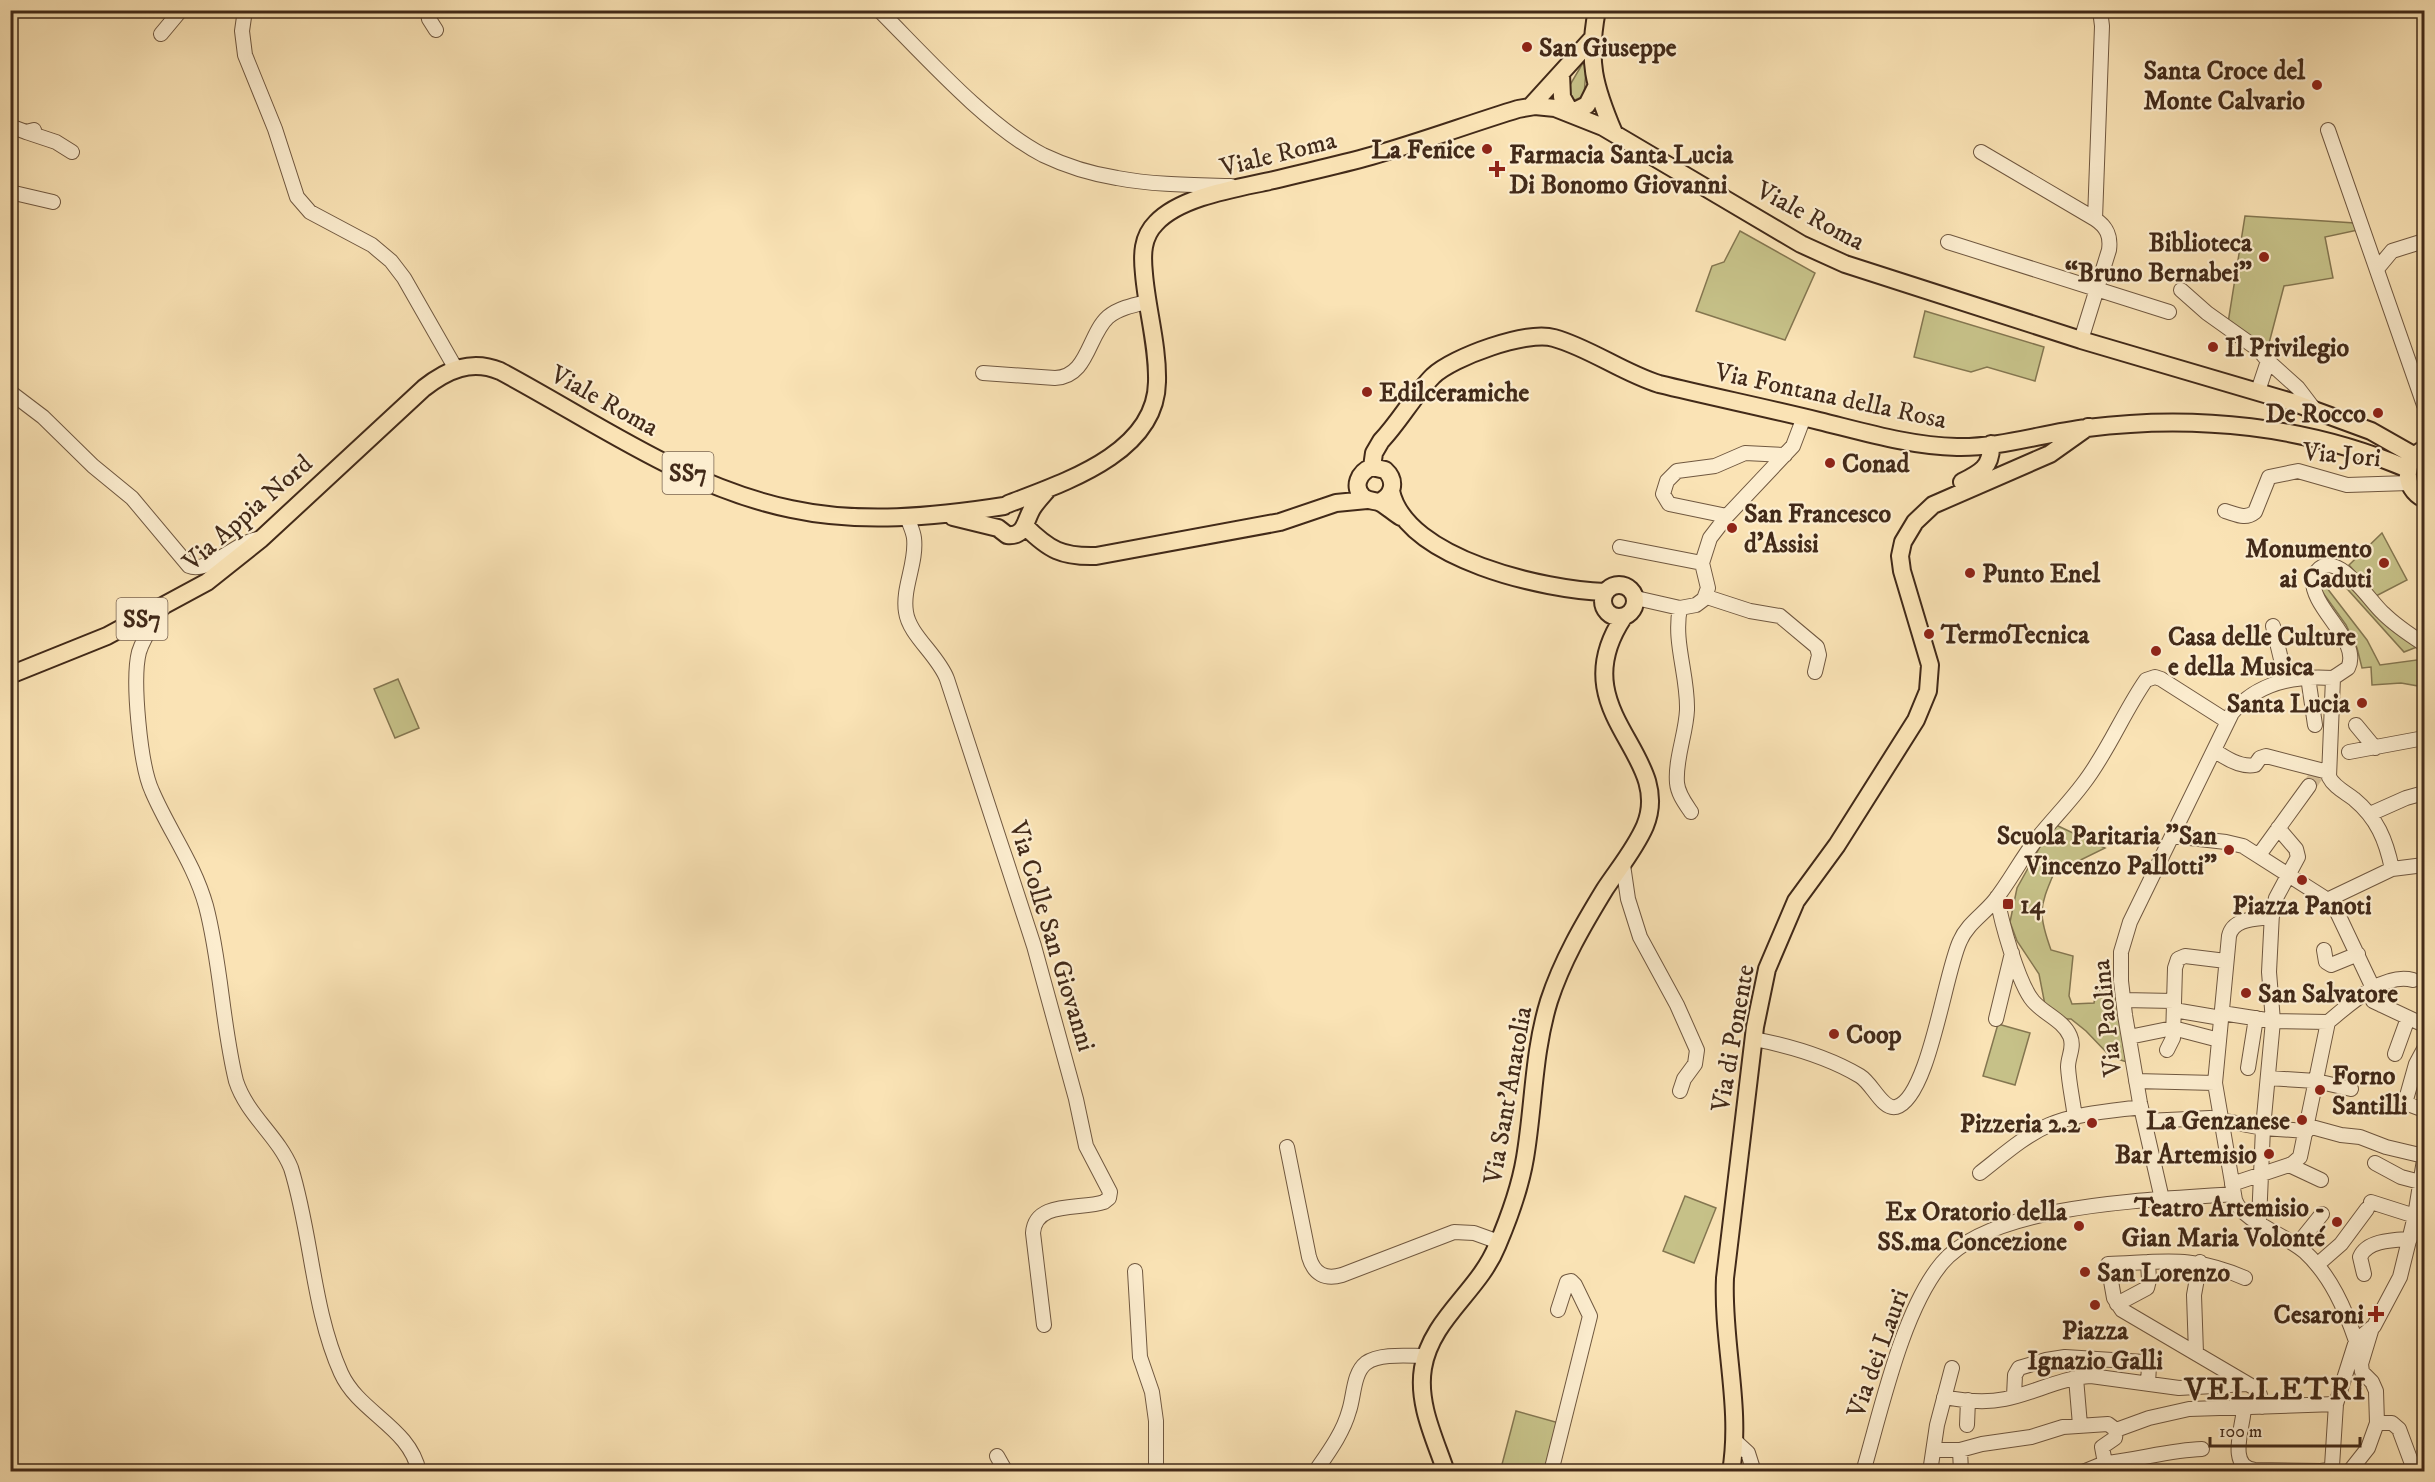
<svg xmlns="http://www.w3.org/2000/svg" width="2435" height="1482" viewBox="0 0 2435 1482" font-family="'IM FELL DW Pica',serif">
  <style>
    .green { fill: #c6c188; stroke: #847650; stroke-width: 1.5 }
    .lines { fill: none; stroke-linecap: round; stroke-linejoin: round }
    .minor-tunnel { stroke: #d5be96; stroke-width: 14; stroke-dasharray: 14 7; stroke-linecap: butt }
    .minor-casing { stroke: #705840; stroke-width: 16 }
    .major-casing { stroke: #422a19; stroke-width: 20 }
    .minor { stroke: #fcedcf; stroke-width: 14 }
    .major { stroke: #fae3b5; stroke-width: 16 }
    .poi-dot { fill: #8f2418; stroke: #fcedcf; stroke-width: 2 }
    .labels { text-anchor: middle; stroke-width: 4.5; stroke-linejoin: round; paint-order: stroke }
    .shield { fill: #fcedcf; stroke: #7a6450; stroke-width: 1.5 }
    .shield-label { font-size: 24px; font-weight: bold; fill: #422a19 }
    .poi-label { font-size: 26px; font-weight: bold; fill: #422a19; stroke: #fcedcf; text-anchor: start }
    .street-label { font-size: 26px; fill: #422a19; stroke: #fcedcf }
    .district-label { font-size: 32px; font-weight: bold; letter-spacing: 1.5px; fill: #422a19; stroke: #fcedcf }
  </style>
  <rect width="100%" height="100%" fill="#fae3b5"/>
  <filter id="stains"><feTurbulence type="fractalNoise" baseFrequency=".00333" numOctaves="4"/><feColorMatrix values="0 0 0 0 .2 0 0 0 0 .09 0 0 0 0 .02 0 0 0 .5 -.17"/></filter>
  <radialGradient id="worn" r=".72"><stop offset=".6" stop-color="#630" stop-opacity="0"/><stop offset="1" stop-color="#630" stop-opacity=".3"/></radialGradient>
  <!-- green -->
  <path class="green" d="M1587 56 1584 96 1575 100 1572 99 1567 90Z
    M2245 216 2355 223 2358 230 2325 237 2333 278 2284 286 2267 351 2228 323Z
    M1740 231 1815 273 1785 340 1696 311 1712 266 1724 262Z
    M1925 311 2044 347 2035 381 1987 367 1971 372 1914 357Z
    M2382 533 2407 580 2376 596 2349 565Z
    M2332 572 2338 573 2417 647 2404 652Z
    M2320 579 2367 640 2380 665 2424 659V687L2401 683 2372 685 2371 667 2362 668 2357 648 2346 625 2321 590 2319 585Z
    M398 679 419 728 395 738 374 689Z
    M2056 825 2105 848 2054 873C2039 908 2038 914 2051 950L2073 956 2069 996 2072 1004 2094 1003 2096 990 2118 993 2130 1063 2111 1057 2086 1031 2071 1019H2062L2045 1005 2039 974 2017 941 2010 922 2017 888 2041 845Z
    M1998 1024 2030 1033 2015 1085 1983 1076Z
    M1685 1196 1716 1208 1694 1263 1663 1251Z
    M1516 1411 1559 1423 1545 1471 1500 1472Z"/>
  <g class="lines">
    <!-- minor-tunnel -->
    <path class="minor-tunnel" d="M2309 786 2316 776"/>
    <!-- minor casing -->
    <g class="minor-casing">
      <path id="minor" d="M245 10 242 31 245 55 275 129 297 197 310 212 372 245 391 261 404 278 456 369
        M427 10 429 19 436 30
        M879 10C925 56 987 126 1043 155 1066 166 1092 174 1117 178 1154 185 1193 185 1231 186
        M161 34 181 10
        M10 126 26 132 34 130
        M2328 130 2424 405
        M26 132 56 142 72 152
        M1981 152 2095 219C2107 227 2111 236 2109 250L2081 340
        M10 192 53 202
        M2095 219 2102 26 2100 10
        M1948 242 2169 312
        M2377 269 2392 251 2424 241
        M2181 290 2207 313 2259 350 2268 361 2298 388 2314 409
        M983 373 1055 378C1088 377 1088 335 1108 317 1119 308 1134 305 1147 302
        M2258 391 2268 361
        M10 392 43 417 93 466 132 498 189 566C208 574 236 542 258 539
        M2225 511C2236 514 2245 520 2255 512L2269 477 2298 471 2347 485 2409 483
        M907 516C909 524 913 530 914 538 917 563 902 588 906 612 909 635 938 655 947 679L1034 946 1076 1099 1086 1146 1110 1192 1109 1198 1104 1202C1081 1210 1035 1200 1033 1233L1044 1325
        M1727 516 1669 504 1663 494 1667 481 1677 471 1715 466 1745 453 1785 455
        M1620 547 1702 563
        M1707 597 1750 611 1780 616 1817 647 1819 655 1815 672
        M1636 598 1680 608 1696 605 1704 599 1708 588 1702 563 1710 538 1727 516 1793 446 1804 417
        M163 608C155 622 144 636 139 652 132 679 140 765 152 791 169 831 194 863 206 906 221 963 222 1024 236 1081 247 1115 278 1136 291 1168 312 1235 312 1308 341 1373 359 1413 410 1427 419 1472
        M1680 608C1673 642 1688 675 1687 710 1686 734 1675 759 1677 783 1678 794 1685 803 1691 812
        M2273 626 2286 680
        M2308 677 2315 725
        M2333 678 2348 668C2362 640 2309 608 2313 577 2332 540 2369 601 2383 613 2395 625 2410 635 2424 644
        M2333 678 2329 777C2334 787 2345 792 2354 799 2377 818 2386 840 2392 869
        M2356 725 2375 748
        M2214 750C2225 758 2241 768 2255 765L2260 758 2266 756 2328 772
        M2349 752 2424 738
        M2370 814 2406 798 2424 793
        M2172 836 2226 842 2243 846 2323 897 2337 912 2381 1005
        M2259 855 2309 786
        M1623 865 1628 899 1640 937 1677 1005 1697 1050 1695 1064 1684 1079 1680 1091
        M1997 897C2001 921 2018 983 2033 1001 2044 1014 2063 1020 2070 1036 2075 1047 2068 1056 2068 1067 2069 1084 2073 1101 2075 1118
        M2327 900 2392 869 2424 865
        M2272 917C2256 919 2233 918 2229 936L2215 1083 2235 1200C2242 1221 2288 1236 2305 1252 2331 1276 2345 1309 2356 1341
        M2324 950 2326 962 2331 965 2358 954
        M2123 1000 2174 1001
        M2373 1001 2424 1025
        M2174 1010 2221 1018
        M2222 1013 2273 1021 2328 1022
        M1996 1019 2012 953
        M2129 1037 2173 1028 2219 1040
        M1754 1039C1790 1046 1828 1057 1860 1076 1873 1084 1882 1110 1896 1107 1929 1098 1945 972 1960 941 1967 924 1984 914 1995 900 2010 881 2021 859 2036 840 2051 821 2068 804 2083 784 2108 752 2123 713 2146 680L2155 677 2161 679 2227 721
        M2424 1049 2416 1064 2405 1103 2424 1110
        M2167 1050 2173 1038 2175 968 2178 959 2185 956 2226 961
        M2395 1054 2408 1018
        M2248 1068 2256 1018
        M2268 1078 2316 1081 2351 1089
        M2136 1081 2215 1083
        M2146 1121 2210 1118 2263 1128 2307 1131
        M2308 1126 2341 1135 2360 1137 2386 1147 2424 1156
        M1287 1147 1309 1257C1314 1274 1325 1280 1342 1275L1454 1232 1474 1233 1499 1242
        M2375 1163 2401 1177 2420 1182
        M2289 1165 2321 1180
        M1980 1173C2002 1156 2024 1136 2049 1125 2077 1113 2111 1111 2141 1107
        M2232 1184 2292 1164 2300 1157 2328 1022C2349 1005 2383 972 2413 980
        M2162 1199 2140 1103 2125 1015 2121 981V952L2130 922 2232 713C2257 683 2295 675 2333 678
        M2371 1202 2415 1216
        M2259 1221 2263 1128 2273 1021 2269 972 2272 913 2276 898 2298 857 2296 849 2278 828
        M2297 1245 2322 1214
        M2317 1265 2341 1244 2367 1209
        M1135 1271 1140 1357 1152 1392 1156 1421V1472
        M2364 1274 2360 1257C2367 1240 2394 1240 2410 1239
        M2245 1278C2193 1255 2163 1262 2108 1264L2114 1298 2122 1310 2253 1387 2260 1395 2262 1407
        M2117 1304 2147 1288 2149 1280 2148 1262
        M2371 1331 2361 1364 2362 1372 2372 1382 2376 1391 2377 1423H2392L2399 1429 2415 1472
        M2196 1353 2194 1295 2200 1262
        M2076 1378 2080 1425
        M2014 1396 2015 1375 2019 1368 2046 1360 2065 1357 2144 1362 2149 1366 2148 1383
        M1944 1397C1964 1401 1985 1403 2005 1399 2034 1393 2061 1378 2091 1376L2179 1388 2247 1384
        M2244 1407C2244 1425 2226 1467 2255 1470L2321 1471 2328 1470 2332 1466 2336 1404 2356 1341 2374 1326 2400 1277 2415 1216 2424 1160
        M1967 1425 1968 1400
        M2116 1430 2149 1418 2189 1409 2336 1404
        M1735 1441 1748 1453 1754 1472
        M1934 1450H1960L1982 1444 2031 1437 2063 1427 2108 1424 2116 1430
        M1960 1450 1961 1472
        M997 1456 1006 1472
        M2105 1463C2138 1460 2169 1450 2202 1449
        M1315 1472C1328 1453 1343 1433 1349 1411 1354 1397 1353 1373 1366 1363 1380 1353 1408 1356 1425 1356
        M1551 1472 1590 1316 1575 1285 1571 1281 1567 1282 1558 1310
        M1863 1472C1881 1411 1902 1311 1942 1263 1993 1202 2159 1200 2234 1194
        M1930 1472 1937 1425 1952 1368
        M2031 1472H2046
        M2083 1472 2105 1463 2102 1447 2115 1438 2116 1430
        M2349 1472 2368 1448 2377 1423"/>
    </g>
    <!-- major casing -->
    <g class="major-casing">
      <path id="major" d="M1597 10C1587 61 1594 86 1614 133
        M1561 74 1562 97 1571 113 1587 105 1596 87
        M1531 106 1591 40
        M2424 449C2403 460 2402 488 2424 499
        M1372 467 1374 453 1381 441C1400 421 1414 395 1433 376 1453 357 1527 330 1554 338 1590 348 1623 373 1659 384 1713 397 1766 408 1819 421 1864 432 1910 446 1957 447 2000 448 2044 433 2087 428 2195 414 2308 426 2408 469
        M1962 482C1980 473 1992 467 1991 444
        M1391 491C1406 560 1546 590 1605 592
        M1379 502C1393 496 1397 481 1385 470L1372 467C1359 472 1352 487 1363 497 1369 502 1375 500 1381 503 1388 507 1394 513 1401 517
        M1008 504C1062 483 1156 454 1157 382 1158 346 1147 310 1144 274 1142 255 1142 237 1156 223 1181 196 1239 188 1274 180 1306 172 1339 165 1371 156 1421 142 1469 124 1518 109L1535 106 1555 108 1603 127 1801 244 1845 264 2081 340 2292 402 2371 431 2415 456
        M953 517 998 528 1007 535C1025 537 1025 521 1032 509 1036 502 1043 495 1048 489
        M1025 526C1049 550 1062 557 1096 556L1280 522 1336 503 1367 500
        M1603 601a16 16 0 1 1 32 0a16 16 0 1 1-32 0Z
        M10 675 107 636 207 582 261 539 424 388C447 370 471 359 500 371 594 421 685 487 791 509 860 524 934 517 1004 506
        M1446 1472C1435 1439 1417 1404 1423 1368 1431 1319 1479 1291 1497 1246 1509 1218 1520 1188 1525 1158 1534 1105 1533 1053 1549 1001 1562 961 1583 925 1605 889 1619 868 1635 849 1645 826 1675 754 1561 712 1623 618
        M1731 1472C1742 1407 1722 1342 1725 1278L1755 1027 1767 969 1796 901 1837 845 1916 720 1928 691 1930 665 1902 571 1900 556 1903 542 1915 522 1933 505 2050 454 2088 427"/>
    </g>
    <!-- minor -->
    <use href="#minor" class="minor"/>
    <!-- major -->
    <use href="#major" class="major"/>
  </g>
  <!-- markers -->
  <g class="poi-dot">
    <circle cx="1527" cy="47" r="6"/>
    <circle cx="2317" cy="85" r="6"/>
    <circle cx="1487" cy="149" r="6"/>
    <path d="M1494 160h6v6h6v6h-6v6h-6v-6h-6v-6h6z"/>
    <circle cx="2264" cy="257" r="6"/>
    <circle cx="2213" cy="347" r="6"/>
    <circle cx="1367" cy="392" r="6"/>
    <circle cx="2378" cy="413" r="6"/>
    <circle cx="1830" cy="463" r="6"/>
    <circle cx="1732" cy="528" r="6"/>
    <circle cx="2384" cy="563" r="6"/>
    <circle cx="1970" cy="573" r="6"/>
    <circle cx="1929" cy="634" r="6"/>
    <circle cx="2156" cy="651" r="6"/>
    <circle cx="2362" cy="703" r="6"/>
    <circle cx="2229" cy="850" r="6"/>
    <circle cx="2302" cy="880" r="6"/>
    <rect x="2002" y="898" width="12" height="12" rx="3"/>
    <circle cx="2246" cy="993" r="6"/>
    <circle cx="1834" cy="1034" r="6"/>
    <circle cx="2320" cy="1090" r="6"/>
    <circle cx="2302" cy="1120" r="6"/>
    <circle cx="2092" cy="1123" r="6"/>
    <circle cx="2269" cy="1154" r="6"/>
    <circle cx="2337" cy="1222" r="6"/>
    <circle cx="2079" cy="1226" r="6"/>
    <circle cx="2085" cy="1272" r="6"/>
    <circle cx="2095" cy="1305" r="6"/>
    <path d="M2373 1305h6v6h6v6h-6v6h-6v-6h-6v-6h6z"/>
  </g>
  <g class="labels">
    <!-- shield labels -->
    <g class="shield">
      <rect x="662.5" y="452" width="51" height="42" rx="4.5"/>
      <rect x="116.5" y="598" width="51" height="42" rx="4.5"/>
    </g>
    <g class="shield-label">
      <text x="688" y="481">SS7</text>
      <text x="142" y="627">SS7</text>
    </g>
    <!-- poi labels -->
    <g class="poi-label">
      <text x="1539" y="56">San Giuseppe</text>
      <text x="2305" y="79" text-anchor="end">Santa Croce del<tspan x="2305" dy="30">Monte Calvario</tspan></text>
      <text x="1475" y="158" text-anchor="end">La Fenice</text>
      <text x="1509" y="163">Farmacia Santa Lucia<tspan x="1509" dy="30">Di Bonomo Giovanni</tspan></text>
      <text x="2252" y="251" text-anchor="end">Biblioteca<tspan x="2252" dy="30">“Bruno Bernabei”</tspan></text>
      <text x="2225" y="356">Il Privilegio</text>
      <text x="1379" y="401">Edilceramiche</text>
      <text x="2366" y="422" text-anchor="end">De Rocco</text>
      <text x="1842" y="472">Conad</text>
      <text x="1744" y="522">San Francesco<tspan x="1744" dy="30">d'Assisi</tspan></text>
      <text x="2372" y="557" text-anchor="end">Monumento<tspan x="2372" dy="30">ai Caduti</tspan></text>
      <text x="1982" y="582">Punto Enel</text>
      <text x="1941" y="643">TermoTecnica</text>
      <text x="2168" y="645">Casa delle Culture<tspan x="2168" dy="30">e della Musica</tspan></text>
      <text x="2350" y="712" text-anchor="end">Santa Lucia</text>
      <text x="2217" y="844" text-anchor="end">Scuola Paritaria "San<tspan x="2217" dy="30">Vincenzo Pallotti"</tspan></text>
      <text x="2020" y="913">14</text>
      <text x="2302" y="914" text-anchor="middle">Piazza Panoti</text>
      <text x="2258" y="1002">San Salvatore</text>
      <text x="1846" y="1043">Coop</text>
      <text x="2332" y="1084">Forno<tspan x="2332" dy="30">Santilli</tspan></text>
      <text x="2290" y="1129" text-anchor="end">La Genzanese</text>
      <text x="2080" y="1132" text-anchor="end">Pizzeria 2.2</text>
      <text x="2257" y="1163" text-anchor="end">Bar Artemisio</text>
      <text x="2325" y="1216" text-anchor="end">Teatro Artemisio -<tspan x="2325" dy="30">Gian Maria Volonté</tspan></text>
      <text x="2067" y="1220" text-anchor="end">Ex Oratorio della<tspan x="2067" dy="30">SS.ma Concezione</tspan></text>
      <text x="2097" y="1281">San Lorenzo</text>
      <text x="2364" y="1323" text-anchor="end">Cesaroni</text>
      <text x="2095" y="1339" text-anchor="middle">Piazza<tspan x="2095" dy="30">Ignazio Galli</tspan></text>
    </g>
    <!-- street labels -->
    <g class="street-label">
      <text transform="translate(1278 153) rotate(-14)" y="9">Viale Roma</text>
      <text transform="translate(1811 215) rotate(28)" y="9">Viale Roma</text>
      <text transform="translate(1831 395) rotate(12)" y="9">Via Fontana della Rosa</text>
      <text transform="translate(605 400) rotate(29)" y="9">Viale Roma</text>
      <text transform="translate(2342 454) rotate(5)" y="9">Via Jori</text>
      <text transform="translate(247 512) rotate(-41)" y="9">Via Appia Nord</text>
      <text transform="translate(1053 936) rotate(73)" y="9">Via Colle San Giovanni</text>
      <text transform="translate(2106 1018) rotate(-96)" y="9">Via Paolina</text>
      <text transform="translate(1732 1038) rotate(-80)" y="9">Via di Ponente</text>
      <text transform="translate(1507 1095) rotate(-80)" y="9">Via Sant'Anatolia</text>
      <text transform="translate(1877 1353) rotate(-70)" y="9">Via dei Lauri</text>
    </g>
    <!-- district labels -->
    <g class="district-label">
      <text x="2276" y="1399">VELLETRI</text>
    </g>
  </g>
  <!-- margin -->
  <rect width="2435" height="1482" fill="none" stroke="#fae3b5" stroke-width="36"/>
  <rect x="12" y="12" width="2411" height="1458" fill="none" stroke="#422a19" stroke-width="3"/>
  <rect x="18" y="18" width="2399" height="1446" fill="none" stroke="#422a19" stroke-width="1.5"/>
  <!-- scale -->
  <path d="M2210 1437v9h150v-9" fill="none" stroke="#422a19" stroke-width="3"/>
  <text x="2219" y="1437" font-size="18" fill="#422a19" stroke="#fcedcf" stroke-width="4.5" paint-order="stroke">100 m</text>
  <rect width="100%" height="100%" filter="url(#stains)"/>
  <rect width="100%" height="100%" fill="url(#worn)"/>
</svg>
